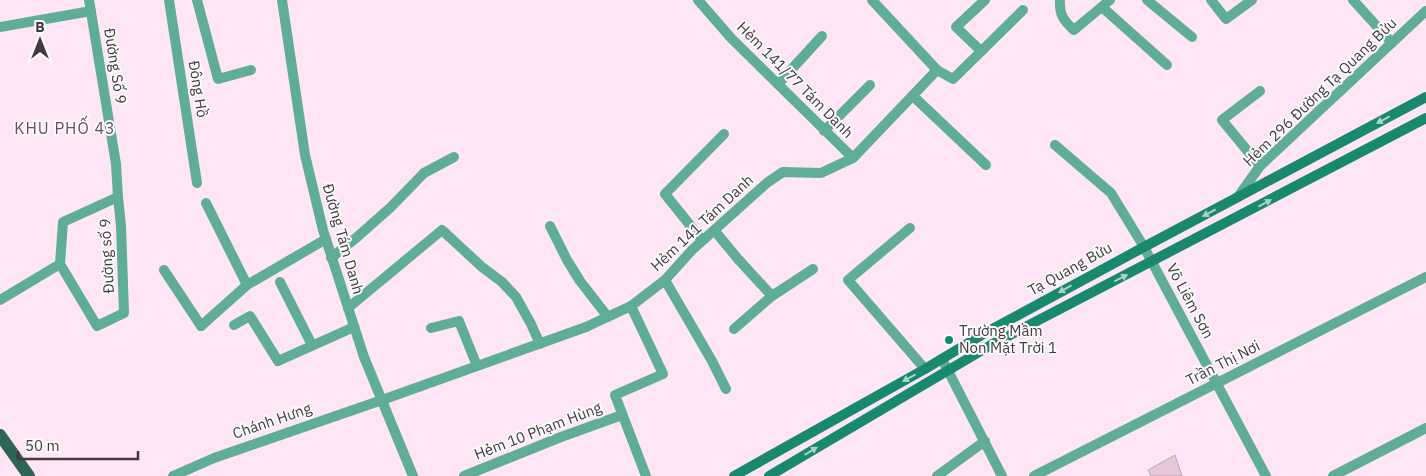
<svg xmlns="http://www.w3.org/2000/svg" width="1426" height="476" viewBox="0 0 1426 476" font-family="'IBM Plex Sans',sans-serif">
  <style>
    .building { fill: #e5c6da; stroke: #c0a3b6 }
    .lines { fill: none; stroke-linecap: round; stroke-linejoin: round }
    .service { stroke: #60ad97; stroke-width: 10 }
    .minor { stroke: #60ad97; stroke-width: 10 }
    .secondary { stroke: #18886e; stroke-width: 10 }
    .primary { stroke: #2e6555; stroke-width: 12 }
    .oneway { fill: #acd3ca }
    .poi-dot { fill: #0d8c71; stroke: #fbfbfb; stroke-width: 2 }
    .labels { text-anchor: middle; stroke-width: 4; stroke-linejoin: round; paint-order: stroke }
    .street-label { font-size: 15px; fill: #453941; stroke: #fbfbfb }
    .poi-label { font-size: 15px; fill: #453941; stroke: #fbfbfb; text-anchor: start }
    .neighbourhood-label { font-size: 16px; letter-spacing: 1px; fill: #684e60; stroke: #fbfbfb }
  </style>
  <rect width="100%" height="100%" fill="#ffe6f6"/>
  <!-- building -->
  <path class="building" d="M1175 455 1182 476H1151L1148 470Z"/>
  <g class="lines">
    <!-- service -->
    <path class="service" d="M169 0 197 183
      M1211 0 1226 19 1252 0
      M1353 0 1392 43
      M1102 7 1167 65
      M0 27 91 11
      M778 84 822 36
      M1260 91 1222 120 1260 166
      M1055 145 1111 193 1144 247
      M1238 197 1260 166 1426 11
      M206 203 247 285
      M550 226 567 260 580 281 608 317
      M910 228 848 280 925 369
      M714 230 738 259 772 296
      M702 240 665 194 724 134
      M331 258 356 238 391 207 424 173 454 157
      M665 280 712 361 726 389
      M280 282 312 345
      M0 300 60 264 63 222 118 197 121 226 124 313 97 326 60 264
      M631 306 663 374 615 395 646 476
      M348 308 442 230 482 267 502 282 516 297 531 324 540 344
      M234 325 250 316 278 361 354 327
      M201 326 247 285 326 239
      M586 327 631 306 665 280 692 250 768 182 783 172 821 173 853 158 937 70 953 79 1023 10
      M734 329 772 296 813 269"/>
    <!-- minor -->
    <path class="minor" d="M89 0 116 164 118 197
      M197 0 218 79 251 70
      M282 0 305 155 323 230 364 357 413 476
      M698 0 731 38 853 158
      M872 0 937 70
      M1060 0C1059 15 1064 21 1074 30L1110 0
      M1147 0 1192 37
      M981 51 956 27 985 0
      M913 96 986 165
      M824 131 870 85
      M1144 247 1266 476
      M164 270 201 326
      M431 328 459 321 477 366
      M942 359 1002 476
      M173 476 214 458 382 400 586 327
      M464 476 561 437 622 415
      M937 476 985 441
      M1034 476 1426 277
      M1333 476 1426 428"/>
    <!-- secondary -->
    <path class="secondary" d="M734 476 925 369 985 333 1144 247 1426 97
      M769 476 991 345 1426 118"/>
    <!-- primary -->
    <path class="primary" d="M0 435 29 476"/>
  </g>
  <!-- one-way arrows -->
  <defs><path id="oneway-solid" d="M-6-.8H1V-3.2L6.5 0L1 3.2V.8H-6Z" transform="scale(1.25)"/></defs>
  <g class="oneway">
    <use href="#oneway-solid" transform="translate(1383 120) rotate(152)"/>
    <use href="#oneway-solid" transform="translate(1265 203) rotate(-28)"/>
    <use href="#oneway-solid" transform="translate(1209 213) rotate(152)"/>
    <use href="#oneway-solid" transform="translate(1121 278) rotate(-27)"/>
    <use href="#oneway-solid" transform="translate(1065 289) rotate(151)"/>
    <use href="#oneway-solid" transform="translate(909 378) rotate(151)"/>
    <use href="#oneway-solid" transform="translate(811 451) rotate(-31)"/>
  </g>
  <!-- markers -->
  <circle class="poi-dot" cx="949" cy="340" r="5"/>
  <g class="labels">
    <!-- street labels -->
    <g class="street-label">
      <text transform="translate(115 66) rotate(81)" y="5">Đường Số 9</text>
      <text transform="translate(795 80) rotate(45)" y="5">Hẻm 141/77 Tám Danh</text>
      <text transform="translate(198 89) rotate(81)" y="5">Đông Hồ</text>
      <text transform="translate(1320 92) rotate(-44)" y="5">Hẻm 296 Đường Tạ Quang Bửu</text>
      <text transform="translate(702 223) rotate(-43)" y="5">Hẻm 141 Tám Danh</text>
      <text transform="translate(343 239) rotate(74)" y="5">Đường Tám Danh</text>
      <text transform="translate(107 256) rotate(-93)" y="5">Đường số 9</text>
      <text transform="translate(1070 269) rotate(-29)" y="5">Tạ Quang Bửu</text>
      <text transform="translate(1190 301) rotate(62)" y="5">Võ Liêm Sơn</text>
      <text transform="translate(1223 363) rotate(-27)" y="5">Trần Thị Nơi</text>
      <text transform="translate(272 421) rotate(-19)" y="5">Chánh Hưng</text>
      <text transform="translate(538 431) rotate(-21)" y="5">Hẻm 10 Phạm Hùng</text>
    </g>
    <!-- poi labels -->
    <g class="poi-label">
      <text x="959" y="336">Trường Mầm<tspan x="959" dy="17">Non Mặt Trời 1</tspan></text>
    </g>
    <!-- neighbourhood labels -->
    <g class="neighbourhood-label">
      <text x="65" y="134">KHU PHỐ 43</text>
    </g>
  </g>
  <!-- north arrow -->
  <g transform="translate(40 40)" stroke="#fbfbfb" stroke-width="4" paint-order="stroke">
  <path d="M0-4L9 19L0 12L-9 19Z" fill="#453941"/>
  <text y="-8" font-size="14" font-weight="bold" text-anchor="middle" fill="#453941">B</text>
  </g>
  <!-- scale -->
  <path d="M18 451v8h120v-8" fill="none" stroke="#453941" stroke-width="2.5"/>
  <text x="25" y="451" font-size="15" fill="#453941" stroke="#fbfbfb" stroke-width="4" paint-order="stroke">50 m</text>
</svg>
